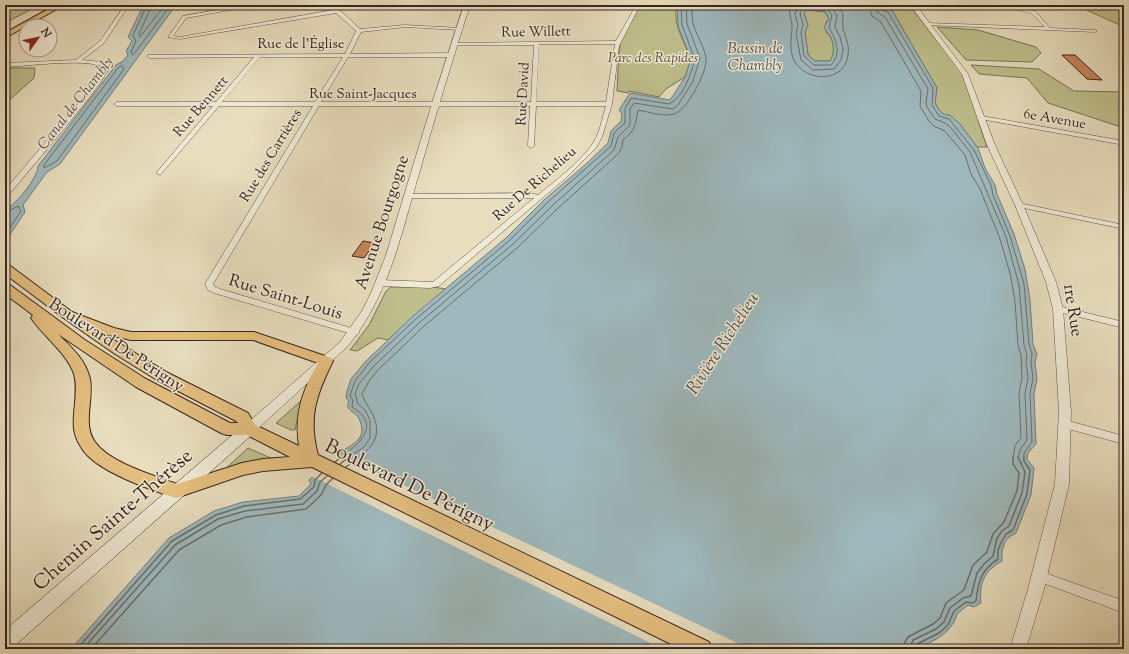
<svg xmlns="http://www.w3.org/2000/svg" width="1129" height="654" viewBox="0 0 1129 654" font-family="'Sorts Mill Goudy',serif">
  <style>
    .green { fill: #bebf8c; stroke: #7a7256 }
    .water { fill: #9eb9bd; stroke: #747e7e; fill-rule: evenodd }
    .pier { fill: #e8debe }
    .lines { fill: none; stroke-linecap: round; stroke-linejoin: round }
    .shore-far1 { stroke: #6a6f6e; stroke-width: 1 }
    .shore { stroke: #6a6f6e; stroke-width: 1.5 }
    .building { fill: #c8865a; stroke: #36251f }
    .minor-casing { stroke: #625347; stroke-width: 1 }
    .tertiary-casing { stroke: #625347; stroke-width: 1 }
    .secondary-casing { stroke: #36251f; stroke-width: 1 }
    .primary-casing { stroke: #36251f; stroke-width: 2 }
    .minor { fill: #f0ead5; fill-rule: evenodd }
    .tertiary { fill: #f0ead5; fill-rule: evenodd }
    .secondary { fill: #f0ead5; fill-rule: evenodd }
    .primary { fill: #e4bf7f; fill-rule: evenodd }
    .labels { text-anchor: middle; stroke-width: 3; stroke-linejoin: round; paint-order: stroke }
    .far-street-label { font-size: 14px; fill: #36251f; stroke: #f0ead5 }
    .far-park-label { font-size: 14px; font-style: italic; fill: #584c3a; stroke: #f0ead5 }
    .far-water-label { font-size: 15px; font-style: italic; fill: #55514e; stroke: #f0ead5 }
    .street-label { font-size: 17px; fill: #36251f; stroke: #f0ead5 }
    .water-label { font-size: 18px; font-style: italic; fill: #55514e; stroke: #f0ead5 }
    .near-street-label { font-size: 20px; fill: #36251f; stroke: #f0ead5 }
  </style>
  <rect width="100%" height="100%" fill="#e8debe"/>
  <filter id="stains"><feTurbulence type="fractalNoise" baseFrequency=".005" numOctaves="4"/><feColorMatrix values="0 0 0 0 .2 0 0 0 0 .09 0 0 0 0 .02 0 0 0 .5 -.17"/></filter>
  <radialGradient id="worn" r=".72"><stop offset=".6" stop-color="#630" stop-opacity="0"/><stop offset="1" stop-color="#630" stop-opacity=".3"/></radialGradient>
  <path class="green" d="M 5,5 L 40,5 L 5,23 Z
    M 640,5 L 677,6 C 672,23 685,44 691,59 L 685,77 L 666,89 L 659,97 L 629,91 L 628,93 L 617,91 L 619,52 L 621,40 Z
    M 885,5 L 909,5 L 927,24 L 965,74 L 982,118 L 978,120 L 987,147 L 977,147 L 960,124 L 941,113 L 935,103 L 937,88 L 890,7 Z
    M 1081,5 L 1124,5 L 1124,27 L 1082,8 Z
    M 807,10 L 825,12 L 829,19 L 826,22 L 826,32 C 834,39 836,52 830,61 L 815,61 L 808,55 L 805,32 L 808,25 L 804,13 Z
    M 937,27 L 978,30 L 1036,47 L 1041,53 L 1032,62 L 966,60 Z
    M 971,65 L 1039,69 L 1074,91 L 1124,92 L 1124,128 L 1048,103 L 1027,78 L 979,74 Z
    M 5,68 L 35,68 L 34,78 L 5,104 Z
    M 395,287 C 412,287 431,286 446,289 L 388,340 L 378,338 L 357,351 L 350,350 L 369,325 L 386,291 L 391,287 Z
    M 301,401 L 295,430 L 291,430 L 276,423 Z
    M 248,448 L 273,459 L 224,470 Z"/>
  <path class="water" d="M 148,5 L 176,5 L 60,164 L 47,172 L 23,205 L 25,212 L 5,242 L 5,210 C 17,203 37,179 38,166 L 116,65 L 123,61 L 128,55 L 126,51 L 132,41 L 128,37 L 143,6 Z
    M 675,5 L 853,5 L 890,7 L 937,88 L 935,103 C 939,110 941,115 950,115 L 960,124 L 978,148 L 985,168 L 995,185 L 997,194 L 1014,234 L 1025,269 L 1030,300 L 1033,344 L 1037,354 L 1035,362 L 1037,379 L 1034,394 L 1036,444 L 1028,453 L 1027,459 L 1034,468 L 1031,495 L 1016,533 L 1009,537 L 1005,542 L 1002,551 L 1002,561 C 984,571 979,583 981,603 L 974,607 L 968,605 L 957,614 C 952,634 930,644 912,649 L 71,649 L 169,538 L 214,511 L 243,502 L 299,496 L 311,484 L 309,480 C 319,471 329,461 339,453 C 346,448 358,443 361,435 C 363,429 361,422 358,417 C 354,411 344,410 349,401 L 346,398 L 347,391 L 351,379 L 366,361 L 413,316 L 507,237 L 544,200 L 586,164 L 608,143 L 611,131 L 621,121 L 622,114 L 619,110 L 630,93 L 670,100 L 685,77 L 691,59 L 678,26 L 677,6 ZM 806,10 L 825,11 L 829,19 L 824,27 C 826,32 829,33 831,38 C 835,45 834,55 830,61 L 815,61 L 808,55 L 805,32 L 808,25 L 804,14 Z"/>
  <path class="pier" d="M 336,453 L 750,649 L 663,649 L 311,476 Z"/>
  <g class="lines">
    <path class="shore-far1" d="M 147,5 L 133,35 L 136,41 L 131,52 L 133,55 L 171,5
      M 152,5 L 139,34 L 140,37 L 165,5
      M 791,5 C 787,14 793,20 792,29 C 791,39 789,52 795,62 C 808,83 845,82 848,55 C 850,45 845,37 843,28 C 841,17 847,18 838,5
      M 799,5 L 795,14 L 798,25 L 796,33 L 801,60 L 813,70 L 834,69 L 841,60 L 843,49 L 840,37 L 835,27 L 837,16 L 831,5
      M 869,5 L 872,16 L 881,22 L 921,91 L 920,106 L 929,121 L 934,126 L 945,131 L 965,155 L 971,174 L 980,189 L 1000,239 L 1010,273 L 1015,301 L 1018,345 L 1021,355 L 1022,378 L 1019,393 L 1021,438 L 1015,446 L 1013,458
      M 875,5 L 877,12 L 885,17 L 928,89 L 926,102 L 927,107 L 935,119 L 947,124 L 952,129 L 970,152 L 1006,237 L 1019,285 L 1024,345 L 1027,355 L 1026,362 L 1028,378 L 1025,393 L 1027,440 L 1020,450 L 1018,458
      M 880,5 L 882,10 L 888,12 L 933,88 L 932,105 L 939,116 L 949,119 L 974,150 L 991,185 L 993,195 L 1010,236 L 1024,284 L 1029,344 L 1032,354 L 1031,362 L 1033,379 L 1030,393 L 1032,442 L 1024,453 L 1024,458
      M 811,6 L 826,8 L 832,15 L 829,27 C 835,40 843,52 831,65 L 814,65 L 804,56 L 801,32 L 803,25 L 800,13 L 804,7 Z
      M 122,66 L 124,69 L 57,161 L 44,168 L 44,165 L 118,68 Z
      M 5,213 L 18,206 L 21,211 L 5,235
      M 340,458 C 358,445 383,425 352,407 L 353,400 L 350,396 L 355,381 L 369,363 L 416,319 L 510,240 L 548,202 L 611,146 L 614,133 L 625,123 L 625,109 L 631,98 L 669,104 C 684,97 690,75 695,60 L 682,25 L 681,5
      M 348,458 L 364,447 L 370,438 L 370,420 L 365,410 L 358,404 L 355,394 L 359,384 L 373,367 L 419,323 L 513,244 L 552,206 L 614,150 L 618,137 L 630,125 L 630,109 L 634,103 L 673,109 L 678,105 L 693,81 L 700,58 L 687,24 L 686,5
      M 358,458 C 377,444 383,430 369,408 C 366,403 364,400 362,394 L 369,381 L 377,371 L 423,327 L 517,248 L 556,210 L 618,154 L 622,147 L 623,140 C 636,130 635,125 638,110 C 649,112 663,117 674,114 C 687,111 708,70 706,58 C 704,46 696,35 693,23 C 692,18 692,11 692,5"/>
    <path class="shore" d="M 335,462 L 341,457
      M 340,464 L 349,457
      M 346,467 L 359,457
      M 77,649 L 172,541 L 216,515 L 244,506 L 300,499 L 314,487 L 315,480 L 322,473
      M 83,649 L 175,545 L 218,519 L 245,511 L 303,504 L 317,491 L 320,482 L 327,476
      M 91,649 L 179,550 L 221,525 L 247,517 L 306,509 L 321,495 L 326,485 L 333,478
      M 904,649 L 905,642 L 908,637 L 933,624 L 940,618 L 946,603 L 964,590 L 973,565 L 987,552 L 993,534 L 1004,522 L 1017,491 L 1019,473 L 1013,464 L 1013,457
      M 910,649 L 913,640 L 936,629 L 944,622 L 950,608 L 963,598 L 971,596 L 977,573 L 984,564 L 993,556 L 997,538 L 1002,531 L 1009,526 L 1022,493 L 1025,472 L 1018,457
      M 915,649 L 917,644 L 939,633 L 948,625 L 954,611 L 966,602 L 973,603 L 976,601 C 978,582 981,570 998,559 L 998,550 L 1002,541 L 1006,534 L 1013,530 L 1027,494 L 1030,470 L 1024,461 L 1024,457"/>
  </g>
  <path class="building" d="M 1062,55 L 1075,55 L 1102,80 L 1087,79 Z
    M 363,241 L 375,243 L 364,258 L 352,256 Z"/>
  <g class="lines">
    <g class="minor-casing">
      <path id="minor" d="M 125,5 L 129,5 L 104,43 L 82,60 L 102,62 L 110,65 C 110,78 22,178 8,196 L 5,196 L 5,190 L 88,92 L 102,73 L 105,67 C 85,58 29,66 5,67 L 5,63 L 76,60 L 100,41 Z
        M 247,5 L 257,5 L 186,18 L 173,36 L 180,37 L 333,10 L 328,5 C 337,5 352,22 360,29 L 405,25 L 460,28 L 462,29 L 460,30 L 405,27 L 361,32 L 350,54 L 452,53 L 455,55 L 452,57 L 348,57 L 321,102 L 531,102 L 534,45 L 453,45 L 453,43 L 616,41 L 636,5 L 640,5 L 619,46 L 612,104 L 602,137 L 596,148 L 566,178 L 439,286 L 430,288 L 380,286 L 376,283 L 380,280 L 433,282 L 534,198 L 408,198 L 404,196 L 405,194 L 530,193 L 538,195 C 555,181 578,164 591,146 C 599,136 602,119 606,106 L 536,106 L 534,146 L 531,148 L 528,146 L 530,106 L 319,106 L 213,284 L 214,286 L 220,289 L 358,330 L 360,332 L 358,334 L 355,335 L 214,293 L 208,290 L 205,284 L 313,106 L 219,106 L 161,174 L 157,174 L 157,172 L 213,106 L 117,106 L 114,104 L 117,102 L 216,102 L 254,57 L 150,58 L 148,57 L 148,55 L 345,54 L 356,31 L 336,13 L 180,39 L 168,37 L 183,16 ZM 539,44 L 615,44 L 606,102 L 536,102 ZM 260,57 L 343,57 L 315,102 L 222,102 Z
        M 389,5 L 394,5 L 399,8 L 395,9 Z
        M 465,5 L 516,5 L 514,6 L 467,7 Z
        M 995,5 L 1004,5 L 1035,11 L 1050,28 L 1095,30 L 1097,31 L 1095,32 L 927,25 L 925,24 L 927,23 L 1045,27 L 1031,13 Z
        M 982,116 L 1124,141 L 1124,145 L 980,119 L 979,118 Z
        M 1016,203 L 1019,203 L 1124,225 L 1124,229 L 1019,207 L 1016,207 Z
        M 1058,306 L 1124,322 L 1124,328 L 1055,311 L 1054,309 Z
        M 1065,420 L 1124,436 L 1124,444 L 1061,427 L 1060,424 L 1061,421 Z
        M 1039,571 L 1124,601 L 1124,613 L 1035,580 L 1033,576 L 1035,572 Z"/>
    </g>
    <g class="tertiary-casing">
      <path id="tertiary" d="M 464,5 L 470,5 C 452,61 435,117 419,174 C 400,237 390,293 348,346 L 254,432 L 249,433 L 244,432 L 243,429 L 244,426 L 340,342 L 362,311 L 371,293 L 386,255 L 433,100 Z
        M 910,5 L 916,5 L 968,74 L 995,145 L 1023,205 L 1056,282 L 1063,309 L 1071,412 L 1069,484 L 1044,589 L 1026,649 L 1010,649 L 1028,589 L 1055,484 L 1059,412 L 1053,309 L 1046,282 L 1015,205 L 987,145 L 962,74 Z"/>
    </g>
    <g class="secondary-casing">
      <path id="secondary" d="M 249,424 L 254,425 L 257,429 L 254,433 L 12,648 L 5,649 L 5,630 L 244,425 Z"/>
    </g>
    <g class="primary-casing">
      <path id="primary" d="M 56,5 L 64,5 L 5,38 L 5,33 Z
        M 5,264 L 9,265 L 72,312 L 114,328 L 131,332 L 254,332 L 331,358 L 333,361 C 316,395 308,418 318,455 L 709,642 L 713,649 L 681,649 L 312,467 L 263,471 L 243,475 L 176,498 C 151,490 106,474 88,456 C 81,449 75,438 74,429 C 72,411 79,392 74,374 C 67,353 43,336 31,318 L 33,315 L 5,294 L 5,284 L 10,285 L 85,340 L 146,379 L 230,423 L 238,423 L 236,421 L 157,380 L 115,354 L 65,319 L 5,274 ZM 58,334 L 136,387 L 221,433 L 227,435 L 247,435 L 290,457 L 263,459 L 242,463 L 177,484 C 153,475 110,463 95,442 C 82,424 94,399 90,379 C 86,360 71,347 58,334 ZM 104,334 L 131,340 L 253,340 L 318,363 C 302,392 294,413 299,446 L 255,425 L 248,413 L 168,373 Z"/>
    </g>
    <use href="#minor" class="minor"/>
    <use href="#tertiary" class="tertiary"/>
    <use href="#secondary" class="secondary"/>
    <use href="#primary" class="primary"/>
  </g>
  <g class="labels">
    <g class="far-street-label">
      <text transform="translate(536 31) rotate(-1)" y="5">Rue Willett</text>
      <text x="301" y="48">Rue de l'Église</text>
      <text x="363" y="98">Rue Saint-Jacques</text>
      <text transform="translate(522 94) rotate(-87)" y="5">Rue David</text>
      <text transform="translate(200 106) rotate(-49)" y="5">Rue Bennett</text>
      <text transform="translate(1055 118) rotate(10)" y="5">6e Avenue</text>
      <text transform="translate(270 155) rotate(-59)" y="5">Rue des Carrières</text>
      <text transform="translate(534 183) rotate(-41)" y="5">Rue De Richelieu</text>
    </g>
    <g class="far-park-label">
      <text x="653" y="62">Parc des Rapides</text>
    </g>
    <g class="far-water-label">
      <text x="755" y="53">Bassin de<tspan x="755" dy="17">Chambly</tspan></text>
      <text transform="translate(75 103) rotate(-52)" y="5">Canal de Chambly</text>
    </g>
    <g class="street-label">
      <text transform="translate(381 222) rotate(-72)" y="6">Avenue Bourgogne</text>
      <text transform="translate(286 296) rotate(17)" y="6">Rue Saint-Louis</text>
      <text transform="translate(1074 310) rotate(81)" y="6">1re Rue</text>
      <text transform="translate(117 344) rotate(33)" y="6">Boulevard De Périgny</text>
    </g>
    <g class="water-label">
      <text transform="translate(722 343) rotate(-57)" y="6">Rivière Richelieu</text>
    </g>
    <g class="near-street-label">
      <text transform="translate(410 484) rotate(26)" y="7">Boulevard De Périgny</text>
      <text transform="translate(112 519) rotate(-41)" y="7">Chemin Sainte-Thérèse</text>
    </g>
  </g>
  <rect width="1129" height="654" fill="none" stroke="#e8debe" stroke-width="20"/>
  <rect x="6" y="6" width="1117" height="642" fill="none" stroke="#36251f" stroke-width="2"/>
  <rect x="10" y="10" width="1109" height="634" fill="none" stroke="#36251f"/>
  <g transform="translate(38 38) rotate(57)"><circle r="19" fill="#f0ead5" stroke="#a69b8c"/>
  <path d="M0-3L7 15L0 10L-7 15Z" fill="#8f2418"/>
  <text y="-6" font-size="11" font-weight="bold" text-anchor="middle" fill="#36251f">N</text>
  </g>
  <rect width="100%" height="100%" filter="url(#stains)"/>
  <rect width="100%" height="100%" fill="url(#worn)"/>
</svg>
